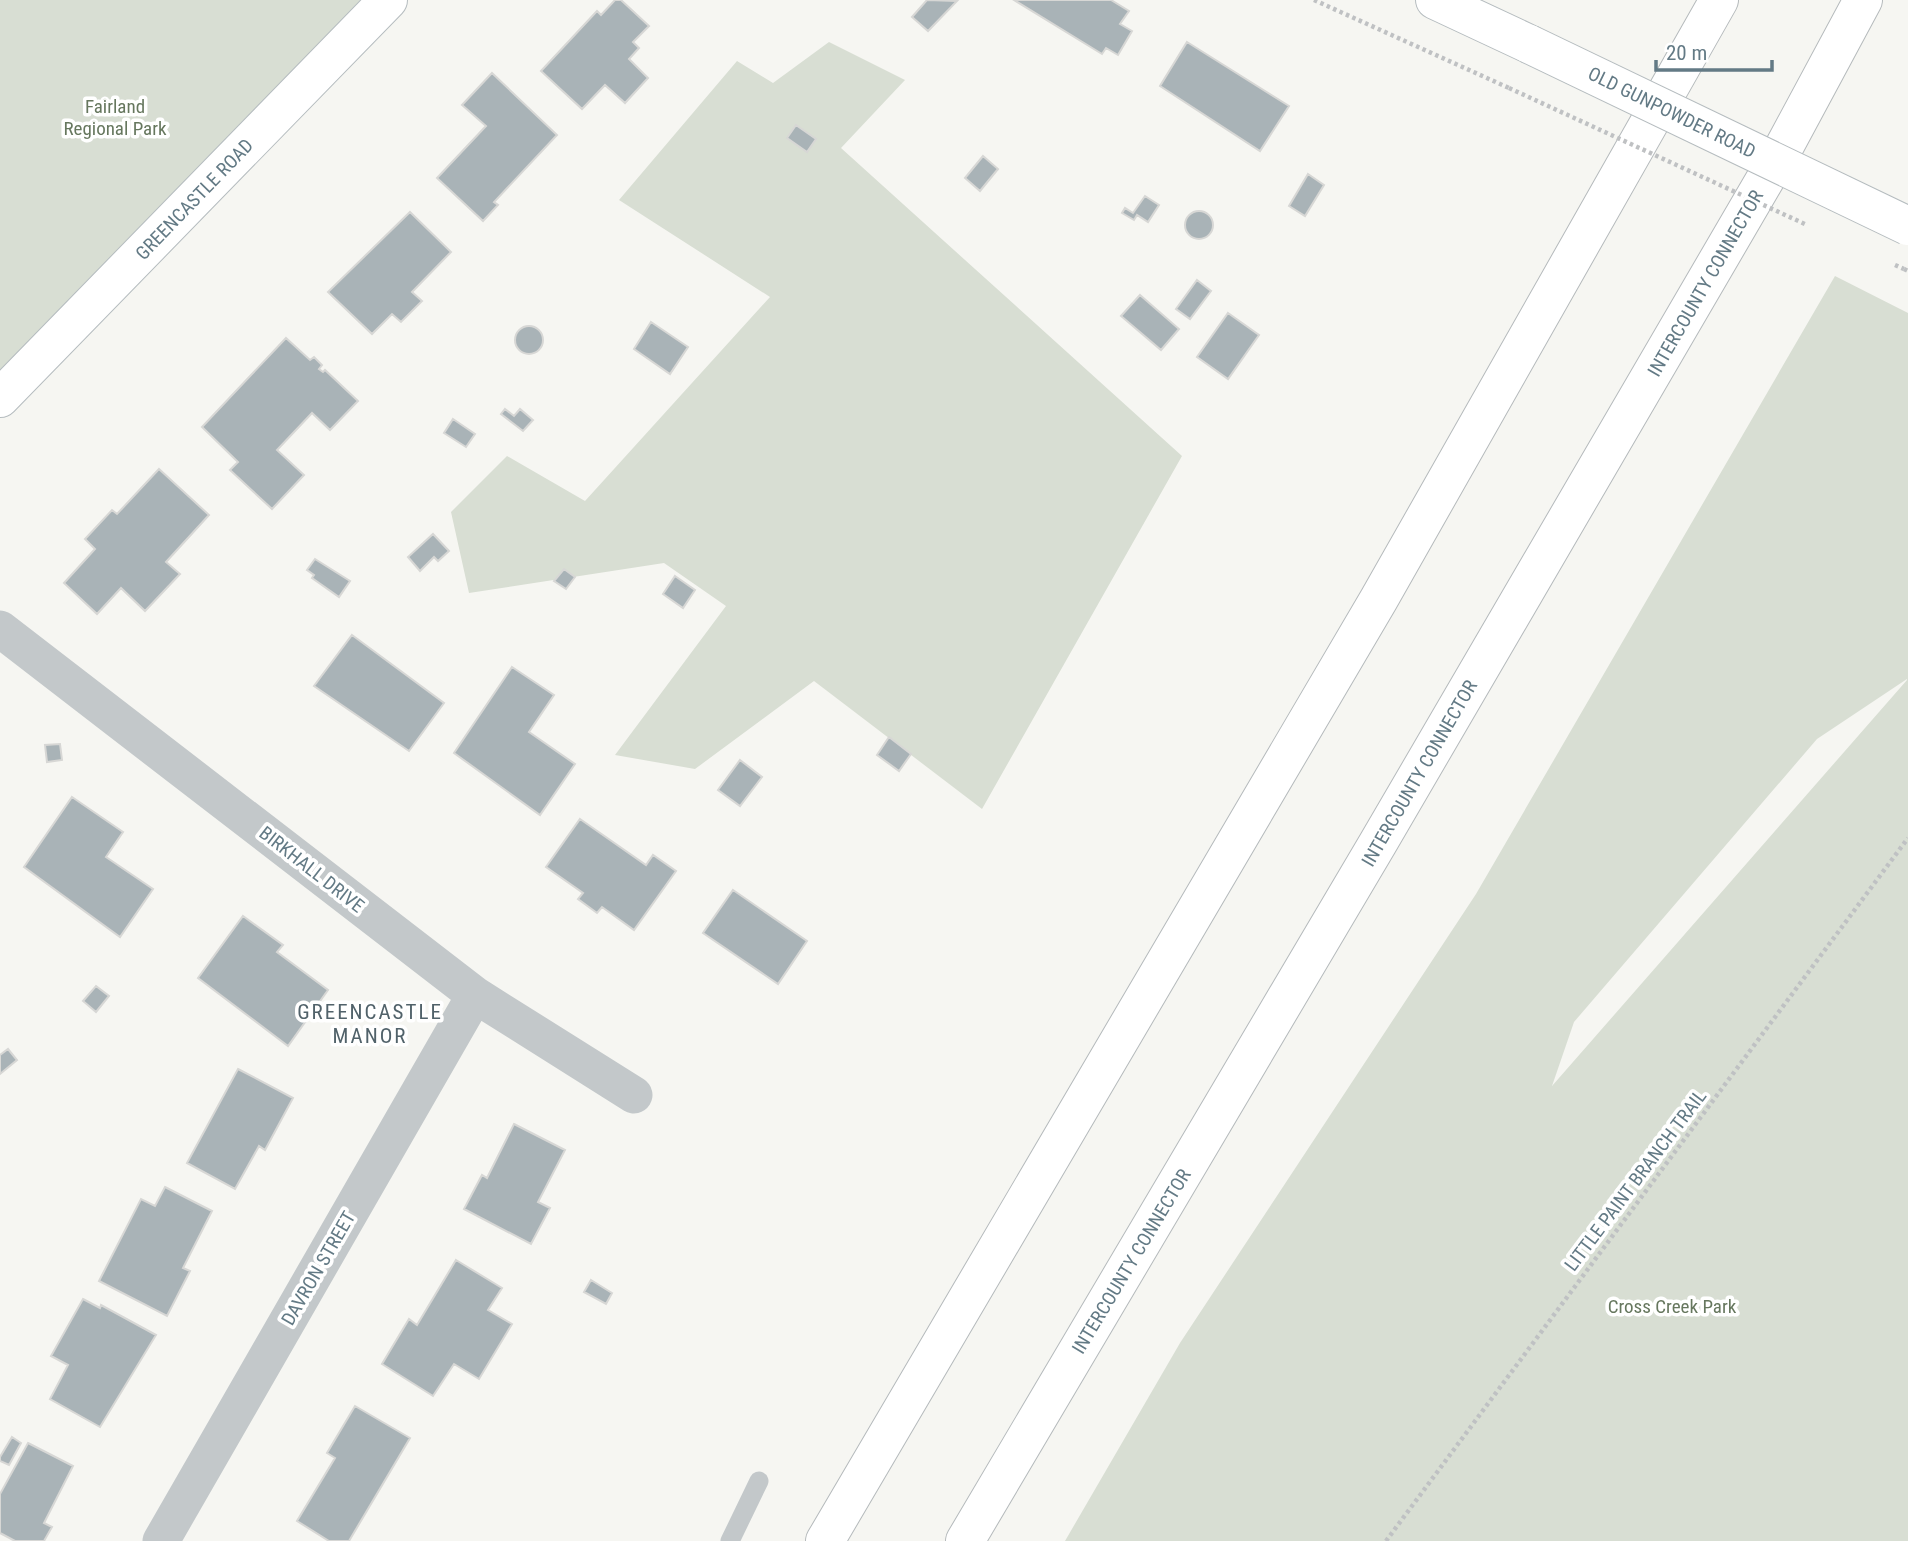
<svg xmlns="http://www.w3.org/2000/svg" width="1908" height="1541" viewBox="0 0 1908 1541" font-family="'Roboto Condensed',sans-serif">
  <style>
    .green { fill: #d8ded3; fill-rule: evenodd }
    .building { fill: #a9b3b7; stroke: #d7d7d5; stroke-width: 2 }
    .lines { fill: none; stroke-linecap: round; stroke-linejoin: round }
    .secondary-casing { stroke: #b5bcbf; stroke-width: 40 }
    .highway-casing { stroke: #b5babc; stroke-width: 40 }
    .path { stroke: #bfc1c3; stroke-width: 4.5; stroke-dasharray: 3.5 3.5; stroke-linecap: butt }
    .lane { stroke: #c3c8ca; stroke-width: 19 }
    .street { stroke: #c3c8ca; stroke-width: 37 }
    .secondary { stroke: #fff; stroke-width: 38 }
    .highway { stroke: #fff; stroke-width: 38 }
    .secondary-bridge-casing { stroke: #b5bcbf; stroke-width: 40; stroke-linecap: butt }
    .path-bridge { stroke: #bfc1c3; stroke-width: 4.5; stroke-dasharray: 3.5 3.5; stroke-linecap: butt }
    .secondary-bridge { stroke: #fff; stroke-width: 38 }
    .labels { text-anchor: middle; stroke-width: 7; stroke-linejoin: round; paint-order: stroke }
    .park-label { font-size: 19px; fill: #66775e; stroke: #fff }
    .street-label { font-size: 19px; fill: #637a85; stroke: #fff }
    .neighbourhood-label { font-size: 21px; letter-spacing: 2px; fill: #51626a; stroke: #fff }
  </style>
  <rect width="100%" height="100%" fill="#f6f6f2"/>
  <path class="green" d="M 0,0 L 388,0 L 0,398 Z
    M 829,42 L 905,80 L 841,148 L 1182,456 L 982,809 L 814,681 L 695,769 L 615,755 L 726,606 L 664,563 L 469,593 L 451,512 L 507,456 L 585,501 L 770,297 L 619,200 L 737,61 L 773,83 Z
    M 1835,276 L 1908,313 L 1908,1541 L 1065,1541 L 1180,1343 L 1476,894 ZM 1907,679 L 1907,680 L 1552,1086 L 1574,1022 L 1817,739 Z"/>
  <path class="building" d="M 615,0 L 621,0 L 649,26 L 633,42 L 639,48 L 629,59 L 648,78 L 625,103 L 605,85 L 582,109 L 541,71 L 597,11 L 601,15 Z
    M 927,0 L 957,1 L 928,31 L 912,17 Z
    M 1014,0 L 1111,0 L 1129,11 L 1120,24 L 1132,31 L 1118,55 L 1106,48 L 1102,54 Z
    M 1187,42 L 1289,106 L 1260,151 L 1160,86 Z
    M 492,73 L 557,135 L 494,202 L 498,205 L 483,221 L 437,178 L 486,126 L 462,105 Z
    M 796,125 L 816,139 L 807,152 L 787,138 Z
    M 983,156 L 998,169 L 980,191 L 965,178 Z
    M 1308,174 L 1324,185 L 1305,216 L 1289,206 Z
    M 1145,196 L 1159,205 L 1148,222 L 1137,215 L 1134,220 L 1122,213 L 1125,208 L 1133,213 Z
    M1185 225a14 14 0 1 1 28 0a14 14 0 1 1-28 0Z
    M 410,212 L 451,252 L 412,292 L 422,301 L 401,322 L 392,314 L 372,334 L 328,292 Z
    M 1197,280 L 1211,291 L 1190,319 L 1176,309 Z
    M 1140,295 L 1179,329 L 1161,350 L 1121,316 Z
    M 1228,313 L 1259,335 L 1228,379 L 1197,357 Z
    M 651,322 L 688,347 L 670,374 L 634,349 Z
    M515 340a14 14 0 1 1 28 0a14 14 0 1 1-28 0Z
    M 286,338 L 310,360 L 314,357 L 322,365 L 319,369 L 323,372 L 325,370 L 358,401 L 330,430 L 312,413 L 277,450 L 304,475 L 272,509 L 230,470 L 238,462 L 202,427 Z
    M 505,409 L 514,416 L 520,409 L 533,420 L 523,431 L 501,414 Z
    M 453,419 L 475,434 L 466,447 L 444,433 Z
    M 159,469 L 209,515 L 166,562 L 180,574 L 145,611 L 121,588 L 97,614 L 64,583 L 95,549 L 85,539 L 112,510 L 117,514 Z
    M 433,534 L 449,551 L 438,561 L 434,557 L 420,571 L 408,557 Z
    M 315,559 L 350,581 L 339,597 L 312,578 L 314,575 L 307,570 Z
    M 564,569 L 575,577 L 566,589 L 554,581 Z
    M 675,576 L 695,590 L 683,608 L 663,594 Z
    M 352,635 L 444,703 L 409,751 L 314,686 Z
    M 512,667 L 554,695 L 529,732 L 575,764 L 540,815 L 454,753 Z
    M 889,737 L 911,754 L 899,771 L 877,755 Z
    M 60,744 L 62,760 L 47,762 L 45,745 Z
    M 740,760 L 762,777 L 740,806 L 718,790 Z
    M 72,797 L 123,832 L 106,857 L 153,889 L 120,937 L 24,867 Z
    M 580,819 L 646,865 L 653,855 L 676,871 L 634,930 L 602,907 L 597,913 L 578,899 L 583,893 L 546,867 Z
    M 733,890 L 807,941 L 778,984 L 703,933 Z
    M 243,916 L 283,945 L 277,952 L 328,990 L 288,1046 L 198,978 Z
    M 96,986 L 109,996 L 96,1012 L 83,1001 Z
    M 8,1049 L 17,1060 L 0,1074 L 0,1055 Z
    M 238,1069 L 293,1098 L 265,1150 L 259,1146 L 235,1189 L 187,1163 Z
    M 514,1124 L 565,1150 L 538,1202 L 550,1208 L 531,1244 L 464,1209 L 482,1175 L 487,1178 Z
    M 165,1187 L 212,1211 L 183,1268 L 190,1271 L 167,1316 L 99,1281 L 141,1199 L 155,1206 Z
    M 456,1260 L 502,1288 L 488,1310 L 512,1324 L 479,1379 L 454,1364 L 433,1396 L 382,1364 L 409,1319 L 417,1325 Z
    M 591,1280 L 612,1293 L 606,1304 L 584,1292 Z
    M 83,1299 L 100,1308 L 101,1305 L 156,1335 L 100,1427 L 50,1399 L 68,1365 L 51,1356 Z
    M 355,1406 L 410,1438 L 349,1541 L 329,1541 L 297,1521 L 335,1458 L 327,1453 Z
    M 12,1437 L 21,1443 L 9,1465 L 0,1461 L 0,1457 Z
    M 28,1443 L 73,1466 L 44,1523 L 52,1527 L 44,1541 L 15,1541 L 0,1533 L 0,1494 Z"/>
  <g class="lines">
    <g class="secondary-casing">
      <path id="secondary" d="M 1435,0 L 1529,44
        M 0,398 L 388,0"/>
    </g>
    <g class="highway-casing">
      <path id="highway" d="M 825,1541 L 1379,599 L 1719,0
        M 965,1541 L 1378,843 L 1784,147 L 1863,0"/>
    </g>
    <path class="path" d="M 1314,0 L 1509,88
      M 1904,269 L 1908,271
      M 1386,1541 L 1908,838"/>
    <path class="lane" d="M 730,1541 L 759,1481"/>
    <path class="street" d="M 0,629 L 475,995 L 634,1095
      M 161,1541 L 475,995"/>
    <use href="#secondary" class="secondary"/>
    <use href="#highway" class="highway"/>
    <g class="secondary-bridge-casing">
      <path id="secondary-bridge" d="M 1529,44 L 1908,226"/>
    </g>
    <path class="path-bridge" d="M 1509,88 L 1807,225
      M 1895,265 L 1904,269"/>
    <use href="#secondary-bridge" class="secondary-bridge"/>
  </g>
  <g class="labels">
    <g class="park-label">
      <text x="115" y="113">Fairland<tspan x="115" dy="22">Regional Park</tspan></text>
      <text x="1672" y="1313">Cross Creek Park</text>
    </g>
    <g class="street-label">
      <text transform="translate(1672 112) rotate(26)" y="7">OLD GUNPOWDER ROAD</text>
      <text transform="translate(194 199) rotate(-46)" y="7">GREENCASTLE ROAD</text>
      <text transform="translate(1705 283) rotate(-60)" y="7">INTERCOUNTY CONNECTOR</text>
      <text transform="translate(1419 773) rotate(-60)" y="7">INTERCOUNTY CONNECTOR</text>
      <text transform="translate(312 869) rotate(38)" y="7">BIRKHALL DRIVE</text>
      <text transform="translate(1635 1180) rotate(-53)" y="7">LITTLE PAINT BRANCH TRAIL</text>
      <text transform="translate(1131 1261) rotate(-59)" y="7">INTERCOUNTY CONNECTOR</text>
      <text transform="translate(318 1268) rotate(-60)" y="7">DAVRON STREET</text>
    </g>
    <g class="neighbourhood-label">
      <text x="370" y="1019">GREENCASTLE<tspan x="370" dy="24">MANOR</tspan></text>
    </g>
  </g>
  <path d="M1656 60v10h116v-10" fill="none" stroke="#637a85" stroke-width="3.5"/>
  <text x="1666" y="60" font-size="21" fill="#637a85" stroke="#ffffff" stroke-width="5" paint-order="stroke">20 m</text>
</svg>
